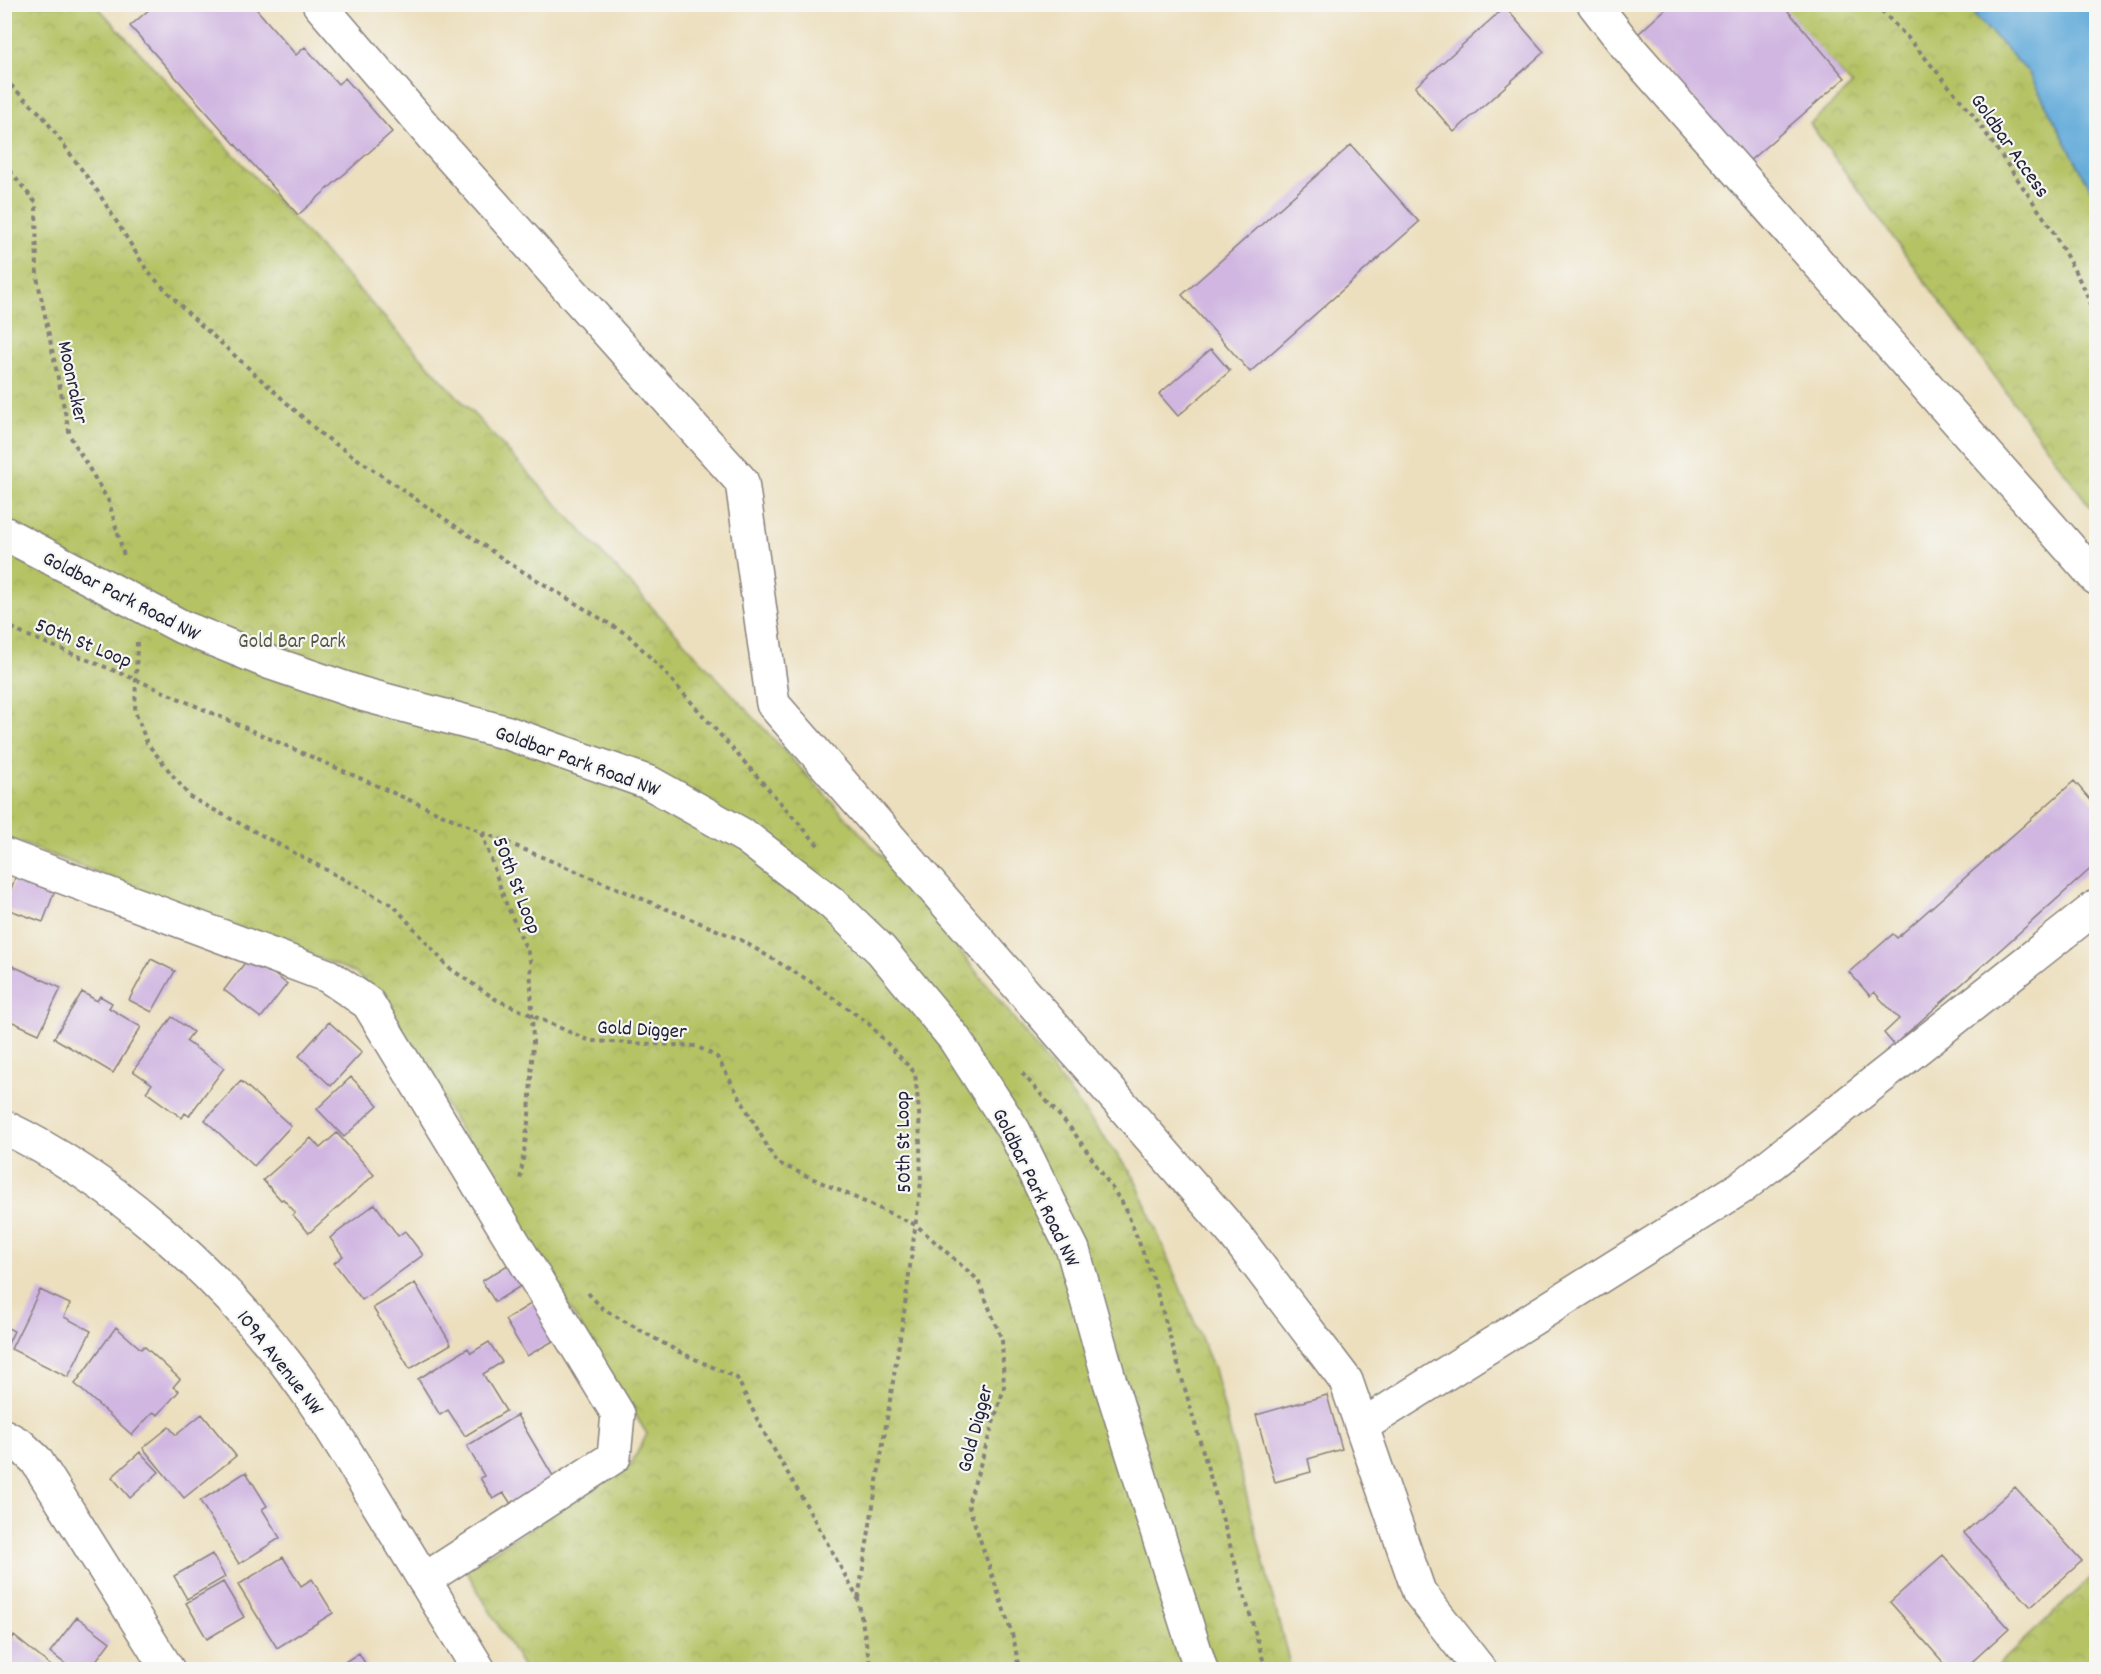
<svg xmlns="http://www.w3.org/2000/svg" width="2101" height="1674" viewBox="0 0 2101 1674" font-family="Dekko,sans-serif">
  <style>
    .park { fill: url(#park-crowns); stroke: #6c7250; stroke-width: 1.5 }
    .water { fill: #63abda; stroke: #42668a; stroke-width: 1.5 }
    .building { fill: #d0b6e1 }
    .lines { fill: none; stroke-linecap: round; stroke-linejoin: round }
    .minor-casing { stroke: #87807c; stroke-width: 36 }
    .path { stroke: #87807c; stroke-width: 4; stroke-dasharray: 4.5 4.5; stroke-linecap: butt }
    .minor { stroke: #fff; stroke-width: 33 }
    .labels { text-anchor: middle; stroke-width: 4.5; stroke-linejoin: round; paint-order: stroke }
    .street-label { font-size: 21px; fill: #22223b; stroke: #f6f6f2 }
    .park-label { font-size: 21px; fill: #555a4a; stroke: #f6f6f2 }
  </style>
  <defs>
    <pattern id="park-crowns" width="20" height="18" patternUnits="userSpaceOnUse" patternTransform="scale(1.5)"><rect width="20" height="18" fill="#b5c365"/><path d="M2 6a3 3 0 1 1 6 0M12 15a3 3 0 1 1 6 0" fill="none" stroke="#9ba759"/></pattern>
  </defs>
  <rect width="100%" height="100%" fill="#f6f6f2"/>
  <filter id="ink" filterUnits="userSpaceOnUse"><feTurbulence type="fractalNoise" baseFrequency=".0167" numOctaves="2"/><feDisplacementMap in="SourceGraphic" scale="12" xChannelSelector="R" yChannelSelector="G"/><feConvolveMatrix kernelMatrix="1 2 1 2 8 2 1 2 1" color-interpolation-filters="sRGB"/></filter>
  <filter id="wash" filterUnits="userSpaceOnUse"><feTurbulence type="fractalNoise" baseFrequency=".008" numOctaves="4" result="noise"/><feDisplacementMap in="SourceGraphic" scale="24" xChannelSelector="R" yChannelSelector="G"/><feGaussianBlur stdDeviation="1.35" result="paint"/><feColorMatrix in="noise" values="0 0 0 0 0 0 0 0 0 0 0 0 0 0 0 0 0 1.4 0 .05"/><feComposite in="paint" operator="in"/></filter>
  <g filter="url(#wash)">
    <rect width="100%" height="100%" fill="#ecdfbe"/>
    <path class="park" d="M 4,5 L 96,5 L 889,864 L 1008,1011 L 1134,1177 L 1214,1369 L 1291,1669 L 524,1669 L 465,1569 L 630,1466 L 647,1434 L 376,992 L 354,972 L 5,837 Z
      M 1778,5 L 1965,5 L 2029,73 L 2096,199 L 2096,515 L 1810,124 L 1852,85 Z
      M 2096,1573 L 2096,1669 L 1994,1669 Z"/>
    <path class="water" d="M 1965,5 L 2096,5 L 2096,199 L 2029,73 Z"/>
    <g id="blocks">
      <path class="building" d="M 148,4 L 252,4 L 296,55 L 305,47 L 338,84 L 345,78 L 392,132 L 298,215 L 130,26 L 151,8 Z
        M 1671,4 L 1782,4 L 1845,78 L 1748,162 L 1637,35 Z
        M 1505,7 L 1544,52 L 1454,132 L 1415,87 Z
        M 1351,145 L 1419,222 L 1250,372 L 1182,295 Z
        M 1211,349 L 1230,371 L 1178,416 L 1159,394 Z
        M 2074,781 L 2096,806 L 2096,864 L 1894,1045 L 1884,1033 L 1899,1019 L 1874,992 L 1870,996 L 1849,972 L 1893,934 L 1897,938 Z
        M 18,870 L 57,885 L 43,922 L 4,908 Z
        M 250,956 L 287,984 L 261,1018 L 224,990 Z
        M 151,959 L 175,971 L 152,1012 L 129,1000 Z
        M 4,962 L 61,988 L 39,1034 L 4,1018 Z
        M 82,992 L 97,1001 L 100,996 L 112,1003 L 109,1008 L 141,1027 L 113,1073 L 54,1038 Z
        M 172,1017 L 193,1032 L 186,1041 L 224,1068 L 189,1116 L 185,1113 L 182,1118 L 146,1092 L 152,1084 L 133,1071 Z
        M 329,1022 L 362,1052 L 331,1086 L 299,1056 Z
        M 351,1077 L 378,1105 L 344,1137 L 317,1109 Z
        M 241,1081 L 291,1126 L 254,1166 L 205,1120 Z
        M 337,1133 L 374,1175 L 309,1233 L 293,1215 L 295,1212 L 283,1199 L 281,1200 L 263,1180 L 311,1138 L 320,1148 Z
        M 375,1204 L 398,1236 L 405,1231 L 423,1255 L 362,1300 L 334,1263 L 343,1256 L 330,1238 Z
        M 514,1261 L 527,1282 L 495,1302 L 482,1281 Z
        M 415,1283 L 451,1344 L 410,1369 L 373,1308 Z
        M 40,1290 L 70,1304 L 64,1317 L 91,1331 L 68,1377 L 11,1349 Z
        M 540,1298 L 562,1336 L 527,1356 L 505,1320 Z
        M 4,1326 L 14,1331 L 4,1352 Z
        M 116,1327 L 141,1349 L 144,1346 L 180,1379 L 173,1387 L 179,1391 L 158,1415 L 153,1412 L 132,1435 L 75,1384 Z
        M 489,1342 L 502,1362 L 483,1374 L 506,1411 L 465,1436 L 448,1410 L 440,1415 L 418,1379 L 468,1348 L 471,1353 Z
        M 1327,1395 L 1342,1449 L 1308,1459 L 1311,1472 L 1275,1482 L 1256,1415 Z
        M 202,1414 L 236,1456 L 184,1498 L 143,1448 L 169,1427 L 176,1435 Z
        M 517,1415 L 556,1481 L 513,1507 L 504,1493 L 493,1499 L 480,1478 L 484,1476 L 467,1446 Z
        M 140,1452 L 159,1472 L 130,1498 L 112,1477 Z
        M 246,1472 L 267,1506 L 262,1509 L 280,1538 L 239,1564 L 200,1501 Z
        M 2015,1487 L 2082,1561 L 2031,1607 L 1964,1533 Z
        M 212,1554 L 225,1577 L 187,1599 L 174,1576 Z
        M 1943,1555 L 2009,1628 L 1963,1670 L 1950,1670 L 1890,1602 Z
        M 283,1557 L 301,1586 L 312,1579 L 333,1613 L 277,1648 L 238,1585 Z
        M 223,1582 L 244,1617 L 207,1639 L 186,1603 Z
        M 77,1617 L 110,1642 L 89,1670 L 73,1670 L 50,1652 Z
        M 14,1636 L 56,1670 L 5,1670 L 5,1647 Z
        M 359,1653 L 369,1670 L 332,1670 Z"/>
    </g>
  </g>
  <g filter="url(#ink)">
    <use href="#blocks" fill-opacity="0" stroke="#87807c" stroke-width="1.5"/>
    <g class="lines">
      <g class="minor-casing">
        <path id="minor" d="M 319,4 L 433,137 L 742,482 L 773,704 L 1236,1236 L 1346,1381 L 1419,1592 L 1480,1670
          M 1594,4 L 1625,44 L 2096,578
          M 4,533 L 182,627 L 271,663 L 362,694 L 508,733 L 650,783 L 746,837 L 833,904 L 881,950 L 954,1038 L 1014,1131 L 1073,1250 L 1110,1382 L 1201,1670
          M 4,855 L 328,976 L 368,1003 L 618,1414 L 614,1457 L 424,1580
          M 4,1127 C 111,1178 213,1269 285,1362 C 317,1403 343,1447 370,1491 C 406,1551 443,1610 479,1670
          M 1362,1426 L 1742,1187 L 2096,907
          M 4,1436 L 20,1445 L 36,1460 L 168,1670"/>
      </g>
      <path class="path" d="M 1875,4 L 1911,41 L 1974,116 L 2051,228 L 2085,290 L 2096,322
        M 4,79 L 42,115 L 98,192 L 148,272 L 189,314 L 321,434 L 512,565 L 628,635 L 659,666 L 819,846
        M 4,164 L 36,203 L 37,277 L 70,436 L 109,502 L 124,556
        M 4,623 L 21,633 L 130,677 L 482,832 L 741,940 L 811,982 L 868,1023 L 915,1073 L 919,1112 L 921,1182 L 904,1313 L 858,1599
        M 137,642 L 135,711 L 147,743 L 190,797 L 394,906 L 449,968 L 497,1000 L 590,1041 L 696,1046 L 717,1057 L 776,1162 L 916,1225 L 978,1280 L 1002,1340 L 1004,1388 L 968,1504 L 1014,1640 L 1019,1670
        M 482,833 L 505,901 L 530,957 L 533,1042 L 529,1115 L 520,1181
        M 1022,1073 L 1073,1131 L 1125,1207 L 1153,1278 L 1266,1670
        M 588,1293 L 603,1309 L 677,1351 L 737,1378 L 762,1429 L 808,1508 L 858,1599 L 871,1670"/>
      <use href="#minor" class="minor"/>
    </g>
  </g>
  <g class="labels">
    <g class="street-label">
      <text transform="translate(2011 145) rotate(55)" y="7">Goldbar Access</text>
      <text transform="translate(74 382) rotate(78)" y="7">Moonraker</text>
      <text transform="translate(122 595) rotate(27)" y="7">Goldbar Park Road NW</text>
      <text transform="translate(84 642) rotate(22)" y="7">50th St Loop</text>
      <text transform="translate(578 760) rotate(20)" y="7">Goldbar Park Road NW</text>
      <text transform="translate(518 885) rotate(69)" y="7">50th St Loop</text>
      <text transform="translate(642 1028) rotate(3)" y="7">Gold Digger</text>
      <text transform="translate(902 1142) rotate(-91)" y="7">50th St Loop</text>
      <text transform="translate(1037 1187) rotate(64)" y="7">Goldbar Park Road NW</text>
      <text transform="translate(281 1362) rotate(52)" y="7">109A Avenue NW</text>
      <text transform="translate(974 1428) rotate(-75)" y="7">Gold Digger</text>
    </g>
    <g class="park-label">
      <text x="292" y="647">Gold Bar Park</text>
    </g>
  </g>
  <rect width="2101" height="1674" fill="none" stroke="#f6f6f2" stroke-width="24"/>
</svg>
